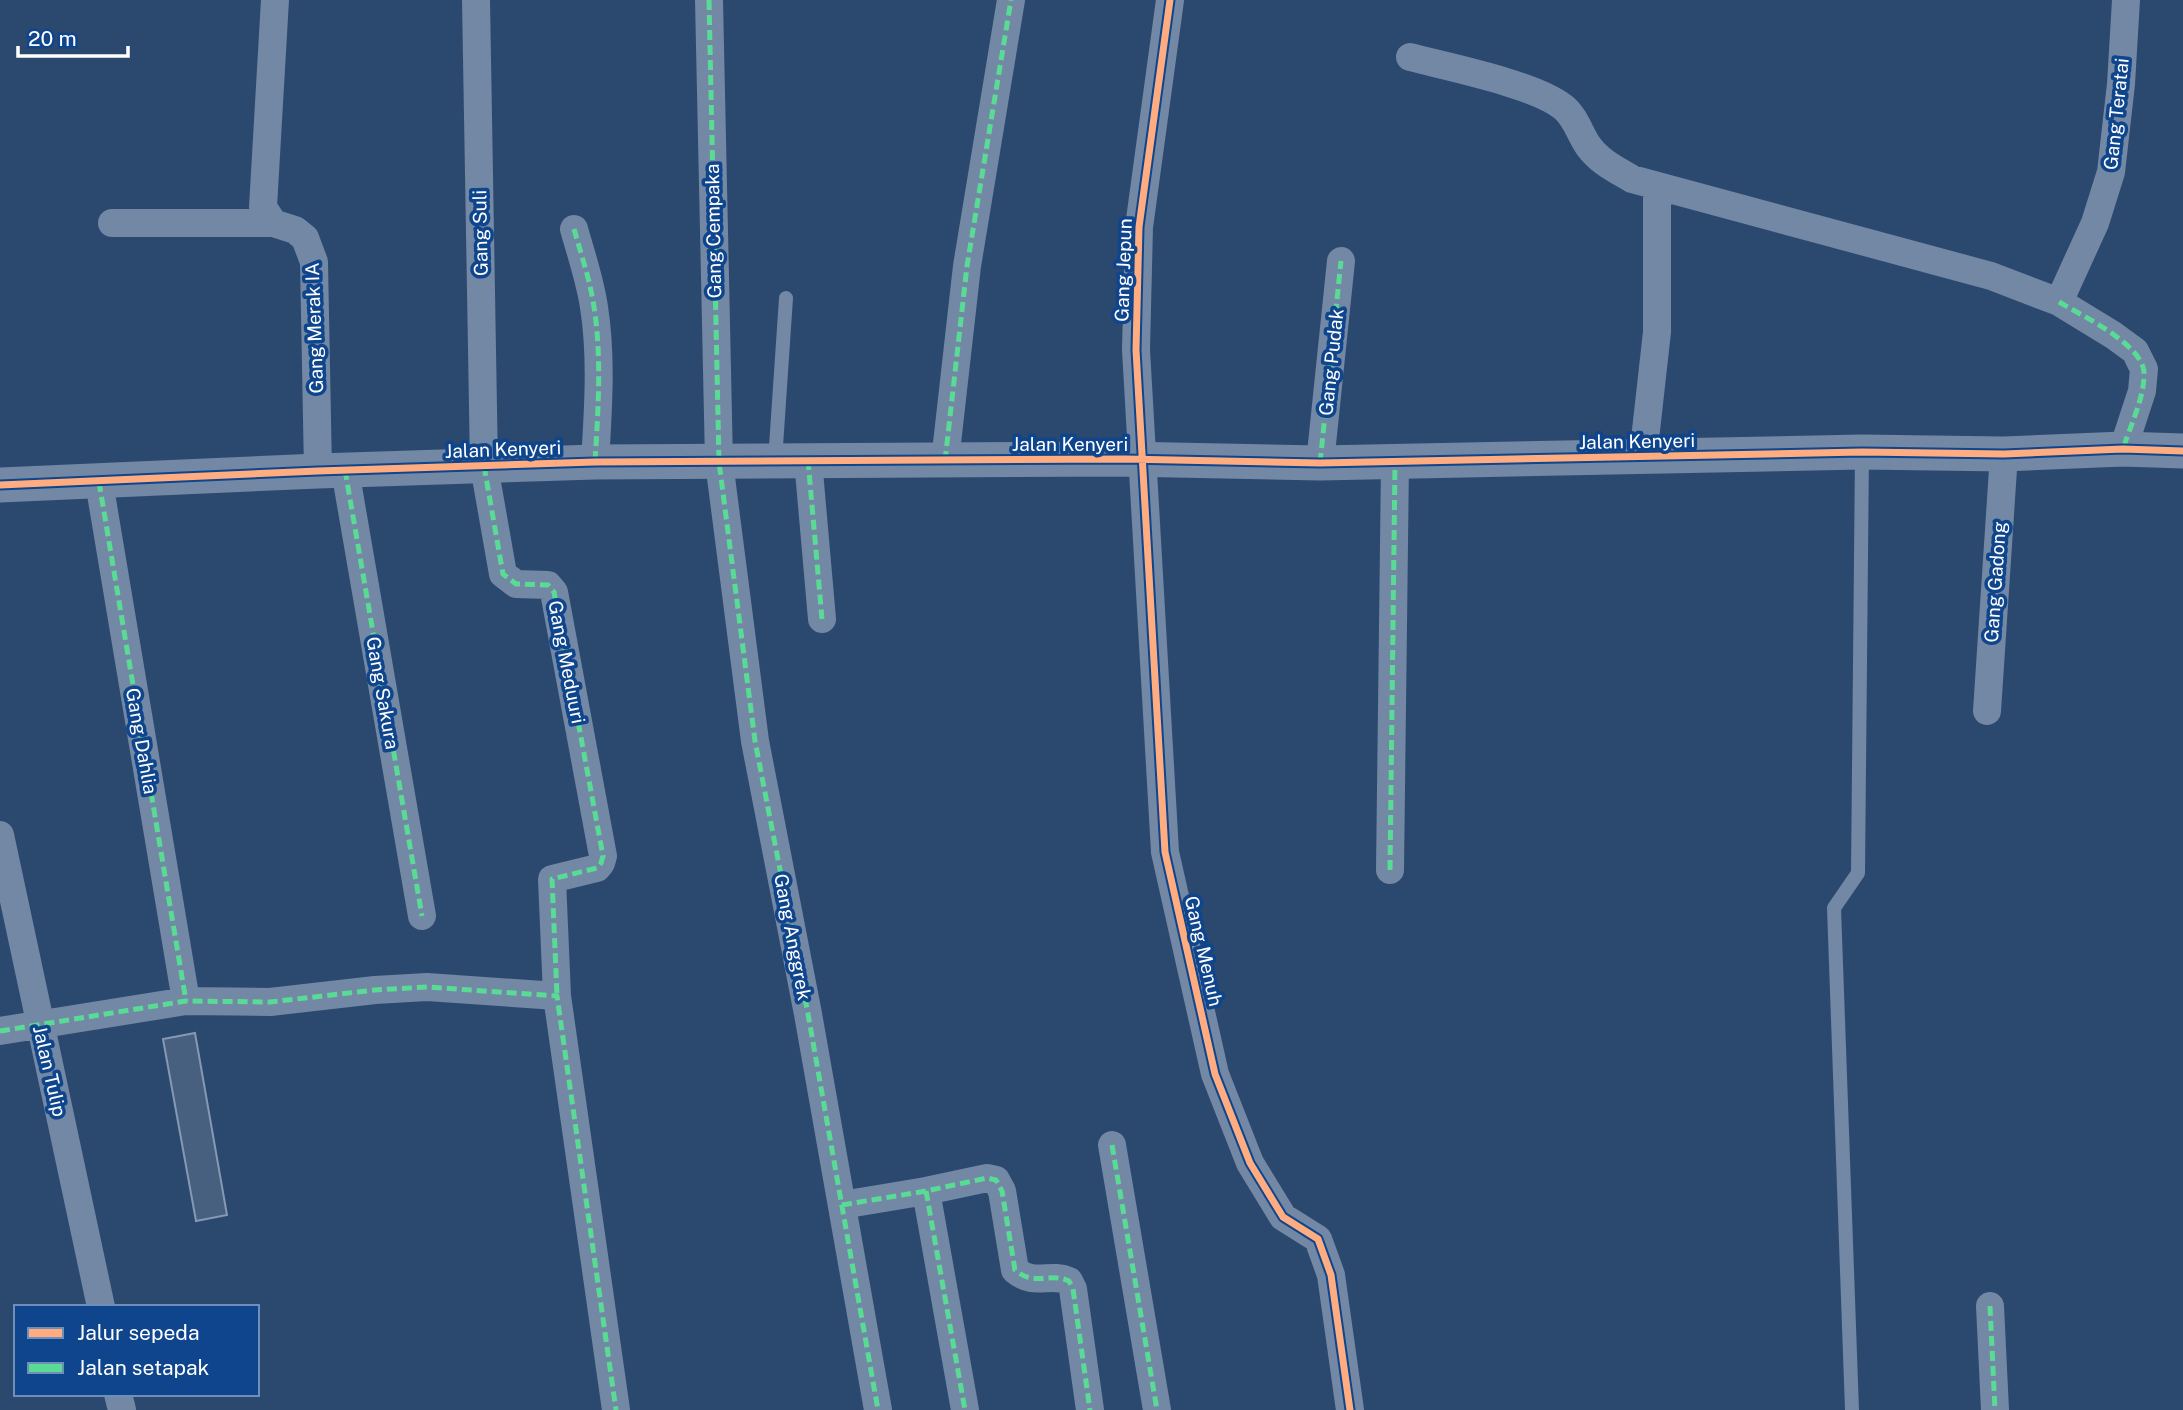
<svg xmlns="http://www.w3.org/2000/svg" width="2183" height="1410" viewBox="0 0 2183 1410" font-family="'Public Sans',sans-serif">
  <style>
    .building { fill: #486080; stroke: #8699b2; stroke-width: 2 }
    .lines { fill: none; stroke-linecap: round; stroke-linejoin: round }
    .service { stroke: #7288a4; stroke-width: 14 }
    .minor { stroke: #7288a4; stroke-width: 28 }
    .tertiary { stroke: #7288a4; stroke-width: 35 }
    .quiet { stroke: #5adb95; stroke-width: 5; stroke-dasharray: 10 5; stroke-linecap: butt }
    .cycleway-casing { stroke: #0e458c; stroke-width: 11 }
    .cycleway { stroke: #ffac80; stroke-width: 7 }
    .labels { text-anchor: middle; stroke-width: 7; stroke-linejoin: round; paint-order: stroke }
    .street-label { font-size: 19px; fill: #fff; stroke: #0e458c }
  </style>
  <rect width="100%" height="100%" fill="#2b486f"/>
  <path class="building" d="M 195,1033 L 227,1215 L 196,1221 L 163,1039 Z"/>
  <g class="lines">
    <path class="service" d="M 775,461 L 786,298
      M 1852,1410 L 1834,908 L 1858,873 L 1862,452"/>
    <path class="minor" d="M 275,0 L 263,207 L 273,223 L 295,230 L 305,238 L 314,262 L 318,471
      M 476,0 L 484,466 L 503,574 L 516,584 L 548,585 L 554,592 L 603,856 L 601,863 L 597,868 L 552,879 L 557,996
      M 709,0 L 719,462 L 755,741 L 808,1014 L 878,1410
      M 1170,0 L 1139,227 L 1136,350 L 1165,852 L 1215,1074 L 1250,1163 L 1283,1217 L 1318,1239 L 1331,1275 L 1350,1410
      M 1410,57 C 1448,67 1534,84 1563,107 C 1576,117 1580,135 1589,147 C 1600,162 1617,170 1632,179 L 1991,276 L 2059,302 L 2113,335 L 2135,351 L 2144,369 L 2142,391 L 2123,449
      M 112,223 L 273,223
      M 574,229 C 581,254 590,280 594,307 C 602,358 598,411 595,462
      M 2059,302 L 2095,223 L 2111,172 L 2121,84 L 2126,0
      M 1643,457 L 1657,332 L 1657,186
      M 808,460 L 822,619
      M 945,461 L 967,266 L 1011,0
      M 1320,463 L 1341,261
      M 345,470 L 422,916
      M 99,482 L 186,1001
      M 1987,711 L 2004,454
      M 0,835 L 101,1307
      M 1390,870 L 1395,462
      M 0,1031 L 186,1001 L 270,1002 L 375,990 L 427,987 L 557,996 L 616,1410
      M 1112,1145 L 1157,1410
      M 926,1191 L 965,1410
      M 842,1205 L 926,1191 L 987,1178 L 996,1180 L 1002,1191 L 1015,1270 C 1035,1287 1049,1272 1069,1281 L 1073,1289 L 1090,1410
      M 1990,1306 L 1995,1410
      M 118,1394 L 122,1410"/>
    <path class="tertiary" d="M 0,485 L 318,471 L 595,462 L 1125,459 L 1320,463 L 1862,452 L 2004,454 L 2123,449 L 2183,451"/>
    <path class="quiet" d="M 709,0 L 719,462 L 755,741 L 808,1014 L 878,1410
      M 574,229 C 581,254 590,280 594,307 C 602,358 598,411 595,462
      M 2059,302 C 2081,315 2142,344 2144,372 C 2145,397 2130,426 2123,449
      M 808,460 L 822,619
      M 945,461 L 967,266 L 1011,0
      M 1320,463 L 1341,261
      M 484,466 L 503,574 L 516,584 L 548,585 L 554,592 L 603,856 L 601,863 L 597,868 L 552,879 L 557,996
      M 345,470 L 422,916
      M 99,482 L 186,1001
      M 1390,870 L 1395,462
      M 0,1031 L 186,1001 L 270,1002 L 375,990 L 427,987 L 557,996 L 616,1410
      M 1112,1145 L 1157,1410
      M 926,1191 L 965,1410
      M 842,1205 L 926,1191 L 987,1178 L 996,1180 L 1002,1191 L 1015,1270 C 1035,1287 1049,1272 1069,1281 L 1073,1289 L 1090,1410
      M 1990,1306 L 1995,1410"/>
    <g class="cycleway-casing">
      <path id="cycleway" d="M 1170,0 L 1139,227 L 1136,350 L 1165,852 L 1215,1074 L 1250,1163 L 1283,1217 L 1318,1239 L 1331,1275 L 1350,1410
        M 0,485 L 318,471 L 595,462 L 1125,459 L 1320,463 L 1862,452 L 2004,454 L 2123,449 L 2183,451"/>
    </g>
    <use href="#cycleway" class="cycleway"/>
  </g>
  <g class="labels">
    <g class="street-label">
      <text transform="translate(2116 114) rotate(-84)" y="7">Gang Teratai</text>
      <text transform="translate(713 231) rotate(-91)" y="7">Gang Cempaka</text>
      <text transform="translate(480 233) rotate(-91)" y="7">Gang Suli</text>
      <text transform="translate(1123 270) rotate(-88)" y="7">Gang Jepun</text>
      <text transform="translate(314 328) rotate(-92)" y="7">Gang Merak IA</text>
      <text transform="translate(1331 362) rotate(-84)" y="7">Gang Pudak</text>
      <text transform="translate(1637 441) rotate(-1)" y="7">Jalan Kenyeri</text>
      <text x="1070" y="451">Jalan Kenyeri</text>
      <text transform="translate(503 449) rotate(-2)" y="7">Jalan Kenyeri</text>
      <text transform="translate(1995 582) rotate(-86)" y="7">Gang Gadong</text>
      <text transform="translate(567 662) rotate(79)" y="7">Gang Meduuri</text>
      <text transform="translate(383 693) rotate(80)" y="7">Gang Sakura</text>
      <text transform="translate(142 741) rotate(80)" y="7">Gang Dahlia</text>
      <text transform="translate(793 937) rotate(79)" y="7">Gang Anggrek</text>
      <text transform="translate(1204 951) rotate(77)" y="7">Gang Menuh</text>
      <text transform="translate(50 1071) rotate(77)" y="7">Jalan Tulip</text>
    </g>
  </g>
  <rect x="14" y="1305" width="245" height="91" fill="#0e458c" stroke="#6e8fba" stroke-width="2"/>
  <rect x="28" y="1328" width="35" height="10" fill="#ffac80" stroke="#6e8fba" stroke-width="2"/>
  <text x="77" y="1340" font-size="21" fill="#ffffff">Jalur sepeda</text>
  <rect x="28" y="1363" width="35" height="10" fill="#5adb95" stroke="#6e8fba" stroke-width="2"/>
  <text x="77" y="1375" font-size="21" fill="#ffffff">Jalan setapak</text>
  <path d="M18 46v10h110v-10" fill="none" stroke="#ffffff" stroke-width="3.5"/>
  <text x="28" y="46" font-size="21" fill="#ffffff" stroke="#0e458c" stroke-width="5" paint-order="stroke">20 m</text>
</svg>
